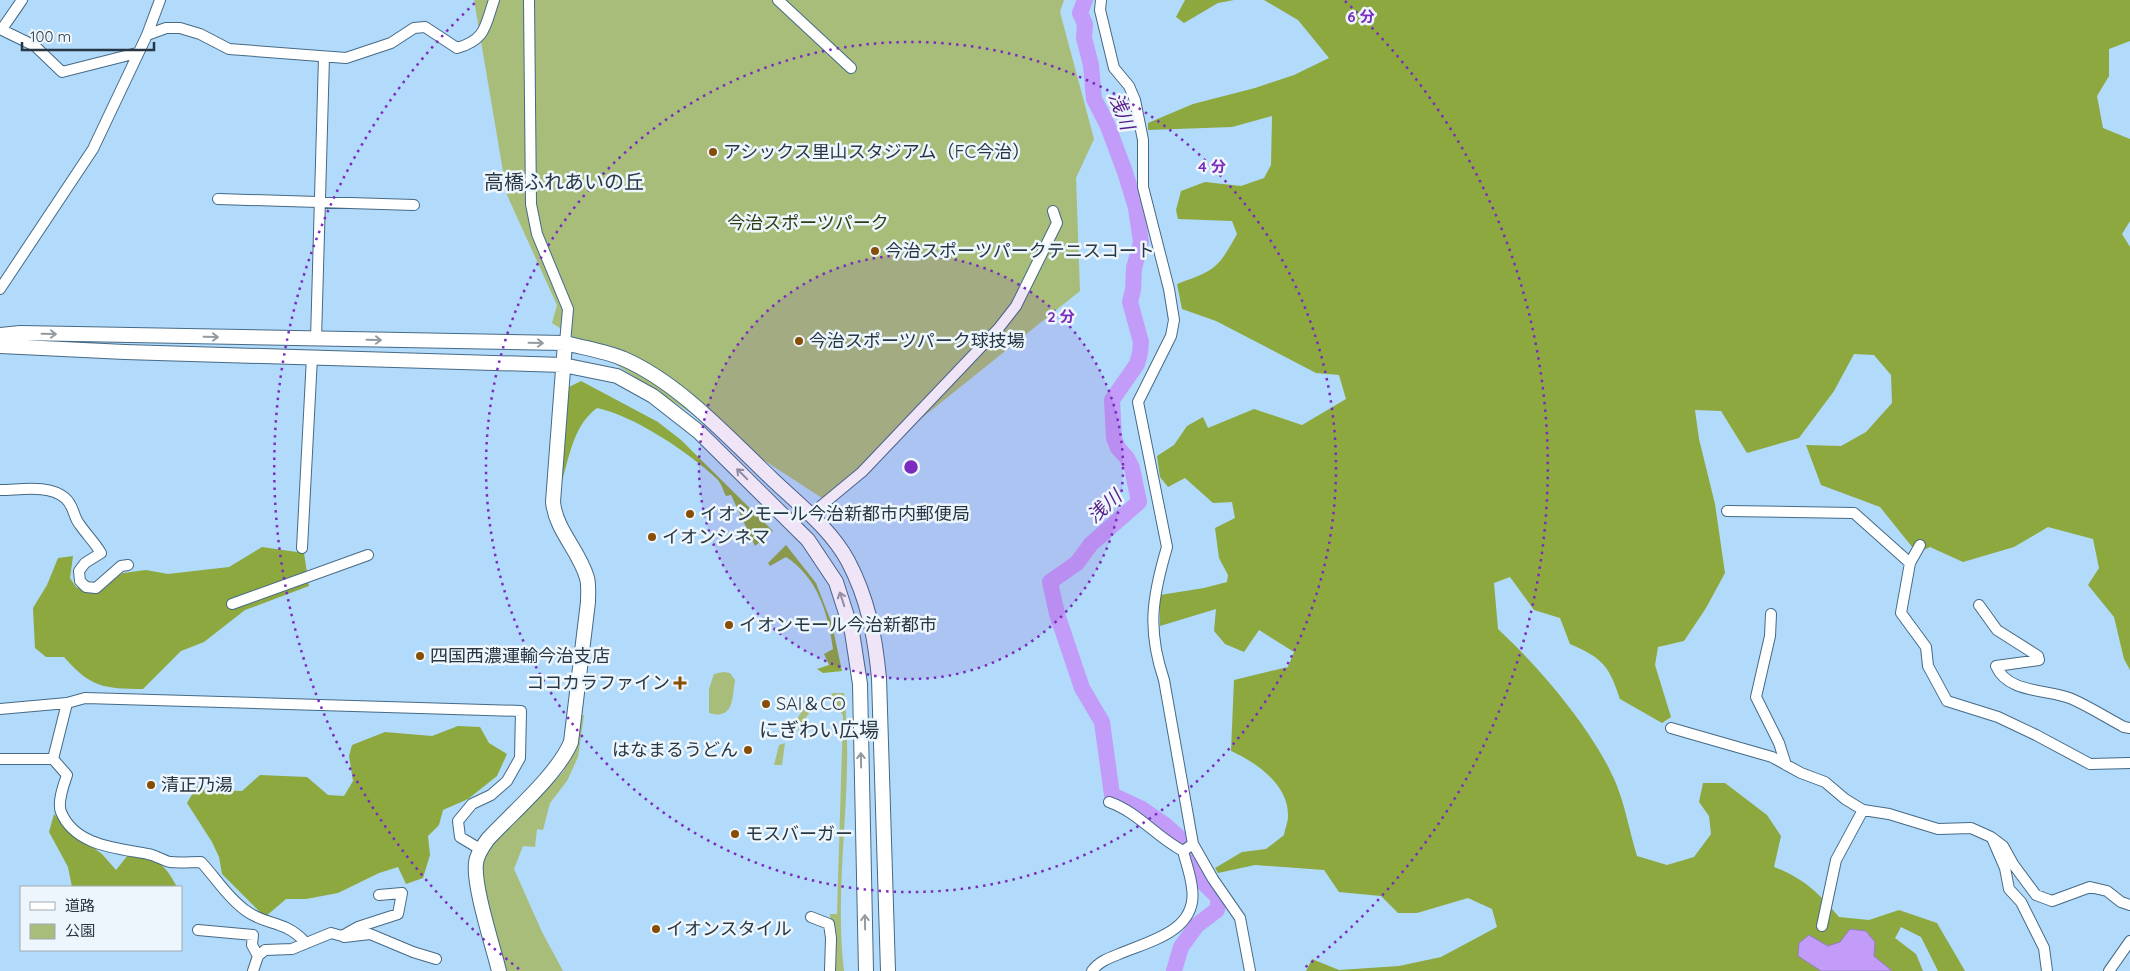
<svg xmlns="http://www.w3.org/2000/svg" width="2130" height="971" viewBox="0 0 2130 971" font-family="Quicksand,'Noto Sans JP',sans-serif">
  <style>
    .green { fill: #a8bd79 }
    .forest { fill: #8ca83f }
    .water { fill: #c29cf8; stroke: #947ec2 }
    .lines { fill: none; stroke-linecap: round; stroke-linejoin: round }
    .river { stroke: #c29cf8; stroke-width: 16 }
    .street-casing { stroke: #456a86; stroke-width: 12 }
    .secondary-casing { stroke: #456a86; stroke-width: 16 }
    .street { stroke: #fff; stroke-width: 10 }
    .secondary { stroke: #fff; stroke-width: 14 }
    .oneway { stroke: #939ba1 }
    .ring { fill: none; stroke: #7b2cbf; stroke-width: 2.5; stroke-dasharray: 2.5 5 }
    .poi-dot { fill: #884d04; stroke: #eef6fd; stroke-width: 2 }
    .labels { text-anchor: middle; stroke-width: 5; stroke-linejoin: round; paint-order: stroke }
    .poi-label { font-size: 18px; fill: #273743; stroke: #eef6fd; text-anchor: start }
    .park-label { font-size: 18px; fill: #313c11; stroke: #eef6fd }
    .water-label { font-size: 19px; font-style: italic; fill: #561f89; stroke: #eef6fd }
    .quarter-label { font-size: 20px; fill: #273743; stroke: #eef6fd }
    .centre { fill: #7b2cbf; stroke: #eef6fd; stroke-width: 2.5 }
    .ring-label { font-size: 15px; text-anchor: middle; font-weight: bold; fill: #7b2cbf; stroke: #eef6fd; stroke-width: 5; stroke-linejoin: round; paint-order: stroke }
  </style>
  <rect width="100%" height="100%" fill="#b2dafa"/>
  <path class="green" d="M 474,0 L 1064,0 L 1060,12 L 1094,139 L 1076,178 L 1080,291 L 822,498 L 552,323 L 557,305 L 507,195 Z
    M 723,672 L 730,673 L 735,680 C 732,699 734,720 709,713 L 709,689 L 714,674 Z
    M 831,693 L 844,693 C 855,786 833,879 844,971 L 832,971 L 830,914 L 837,914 L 843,716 Z
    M 806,704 L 810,705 L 812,709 L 794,735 L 790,731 Z
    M 580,715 L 584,715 L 578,757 L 567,781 L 550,803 L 543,830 L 537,829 L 535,847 L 523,846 L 514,869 L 542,932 L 563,971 L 504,971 L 480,869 L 487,852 L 499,837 L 563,772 L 573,753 Z
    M 785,743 L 782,765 L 774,765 L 779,745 Z"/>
  <path class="forest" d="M 1185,0 L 1234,0 L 1218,3 L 1184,23 L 1176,17 Z
    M 1264,0 L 2130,0 L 2130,41 L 2109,49 L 2109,76 L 2097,96 L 2103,128 L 2130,139 L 2130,221 L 2122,234 L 2130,247 L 2130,670 L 2124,659 L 2114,617 L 2088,585 L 2099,568 L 2093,539 L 2048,527 L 2014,547 L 1963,562 L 1930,547 L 1917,553 L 1880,507 L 1821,485 L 1806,445 L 1841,446 L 1866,432 L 1892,403 L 1891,375 L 1874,355 L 1854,354 L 1834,391 L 1799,438 L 1747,453 L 1721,411 L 1695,410 L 1699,439 L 1715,504 L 1725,573 L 1706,608 L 1684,641 L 1658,647 L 1655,665 L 1671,717 L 1662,723 L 1620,699 C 1609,665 1602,658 1570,644 L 1560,618 L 1534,610 L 1510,577 L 1494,583 L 1498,629 C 1540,668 1596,733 1617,786 C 1626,809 1630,834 1637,856 L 1667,865 L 1694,857 L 1711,834 L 1709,816 L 1699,802 L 1703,783 L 1725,783 L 1767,815 L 1781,836 L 1774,867 C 1803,878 1819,893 1839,917 L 1869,920 L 1899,910 L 1937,923 L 1965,971 L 1938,971 L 1921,937 L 1901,927 L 1895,938 L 1916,954 L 1923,971 L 1306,971 L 1312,959 L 1339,970 L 1399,966 L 1441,957 L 1497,927 L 1492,909 L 1468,898 L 1417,913 L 1398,913 L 1381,896 L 1339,892 L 1324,870 L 1255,865 L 1218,873 L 1215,868 L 1242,852 L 1266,849 L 1284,835 C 1285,829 1288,822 1288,816 C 1289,785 1256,762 1231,751 L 1234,680 L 1288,667 L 1294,652 L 1259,630 L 1244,652 L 1225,644 L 1214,631 L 1216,609 L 1160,626 L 1160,595 L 1204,588 L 1227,582 L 1228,575 L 1219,558 L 1215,528 L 1235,518 L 1232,502 L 1213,503 L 1185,478 L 1168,487 L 1160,477 L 1157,456 L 1174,445 L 1187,426 L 1203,417 L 1208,428 L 1254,409 L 1302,425 L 1346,399 L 1339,375 L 1316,373 L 1216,321 L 1182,309 L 1177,284 C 1215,270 1217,270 1237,234 L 1232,221 L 1178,219 L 1176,210 L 1181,191 L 1205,182 L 1241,186 L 1264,178 L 1271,165 L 1272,116 L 1232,127 L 1148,130 L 1148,123 L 1193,104 L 1255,88 L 1294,75 L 1329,58 L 1298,20 Z
    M 581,381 L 658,422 L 681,440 L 773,531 L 755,546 L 731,495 L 726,496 C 723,490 721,483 717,479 C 690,453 633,415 597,408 C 574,425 570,454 562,481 L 556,485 L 565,389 Z
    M 786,545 L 816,583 L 832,624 L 842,671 L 823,673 L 817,669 L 829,665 L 824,654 L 833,649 C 828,613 818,578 786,557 L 770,566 L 768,563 Z
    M 262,547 L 304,553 L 309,586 L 245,610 L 204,642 L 181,651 L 143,689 C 104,689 90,687 64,657 L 46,657 L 35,648 L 33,608 L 47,585 L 58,558 L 73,556 L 70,578 L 76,587 L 89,593 L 123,573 L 146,570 L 168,574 L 229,567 Z
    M 458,726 L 480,727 L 489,743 L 507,754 L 497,776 L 468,799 L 443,810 L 439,825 L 428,836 L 430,855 L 423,878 L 406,884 L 398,867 L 379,873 L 338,893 L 306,899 L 286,899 L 265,917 L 222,874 L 219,857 L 212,842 L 187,803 L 197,786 L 208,790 L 242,791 L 260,775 L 307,777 L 328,795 L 344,796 L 353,781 L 349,756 L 352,745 L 385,732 L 432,736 Z
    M 54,814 L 73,833 L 102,854 L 116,870 L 128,855 C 158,860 163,861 177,887 L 72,887 L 68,867 L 49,832 Z"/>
  <path class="water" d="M 1850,929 L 1866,931 L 1875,942 L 1874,956 L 1892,971 L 1821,971 L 1798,956 L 1799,943 L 1809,935 L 1828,946 L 1840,942 Z"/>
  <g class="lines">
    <path class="river" d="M 1085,0 L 1080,13 L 1085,24 L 1084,38 L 1091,65 L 1094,99 L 1107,124 L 1125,172 L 1136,208 L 1141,242 L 1134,268 L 1133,290 L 1130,302 L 1141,342 L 1140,353 L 1137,364 L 1112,400 L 1114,438 L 1118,448 L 1127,458 L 1132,468 L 1139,502 L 1091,544 L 1077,563 L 1050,582 L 1057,614 L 1082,688 L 1102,722 L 1112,795 L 1142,809 L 1164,824 L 1184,842 L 1198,877 L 1219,898 L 1217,910 L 1197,925 L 1181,947 L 1174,971"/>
    <g class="street-casing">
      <path id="street" d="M 529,0 L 531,204 L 537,234 L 568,309 L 565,343
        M 778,0 L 851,68
        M 1101,0 L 1100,10 L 1114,68 L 1129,86 L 1135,100 L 1143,140 L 1143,187 L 1169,289 L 1174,320 L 1171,336 L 1138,402 L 1167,547 C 1152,598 1147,630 1164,680 L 1193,844 L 1213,879 L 1240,918 L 1250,971
        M 0,29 L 35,46 L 62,72 L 137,53
        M 2,29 L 22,0
        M 147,35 L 160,0
        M 218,199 L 414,205
        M 0,289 L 93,149 L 147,35 L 166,28 L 180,28 L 200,34 L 229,49 L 346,58 L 391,43 L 414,28 L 425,27 L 457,48 C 486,40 485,26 494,0
        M 316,339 L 324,57
        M 0,490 C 20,490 49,484 65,498 C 74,505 73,517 80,525 C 87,535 95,543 101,553 L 85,563 L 79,571 L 80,581 L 86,587 L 96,588 L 121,566 L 128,565
        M 1727,511 L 1854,513 L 1910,563 L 1901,613 L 1926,647 L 1928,666 L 1947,701 L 1998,717 L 2036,735 L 2090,764 L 2130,763
        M 810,515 L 862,472 L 998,329 L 1016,306 L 1057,223 L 1053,211
        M 302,548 L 312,357
        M 1910,563 L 1920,545
        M 232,604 L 368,555
        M 1979,605 L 1997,630 L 2038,656 L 2039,660 L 1996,666 C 2008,694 2049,689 2072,699 C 2090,707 2107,718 2124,727 L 2130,728
        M 1771,614 L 1770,636 L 1756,697 L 1779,743 L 1786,765
        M 67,703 L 53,759 L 67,775 C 64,784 57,802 61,812 C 75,846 117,848 148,854 C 155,855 162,860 170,862 C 180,863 191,862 201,862 C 216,878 227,897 245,910 C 265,926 284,919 305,942
        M 0,709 L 67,703 L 85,698 L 521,711 L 520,758 L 507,781 L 491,795 L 472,804 L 458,821 L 460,837 L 480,849
        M 1671,728 L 1772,757 L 1801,773 L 1825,782 L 1845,799 L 1863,810 L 1889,814 L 1938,829 L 1971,828 L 1991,837 L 2003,846 L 2013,864 L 2036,895 L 2052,901 L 2090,887 L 2107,891 L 2121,902 L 2130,905
        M 0,759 L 53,759
        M 1109,802 C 1138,812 1156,837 1183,851
        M 1992,838 L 2005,868 L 2009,889 L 2021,902 L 2044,948 L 2047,971
        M 811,917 L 829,924 L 831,938 L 830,971
        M 1822,926 L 1836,860 L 1863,810
        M 198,930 L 253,935 L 252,945 L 258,956
        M 344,937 L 370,934 L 413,952 L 436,959
        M 253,971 L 258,956 L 265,950 L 292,949 L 331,933 L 342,936 L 358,927 L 398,914 L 402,893 L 379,895
        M 1092,971 C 1100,960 1112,957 1124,952 C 1154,940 1198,929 1192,888 C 1191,876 1186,863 1183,851 L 1193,844
        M 2109,971 L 2130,941"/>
    </g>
    <g class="secondary-casing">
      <path id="secondary" d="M 0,335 L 20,333 L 565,343 C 584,348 606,351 624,359 C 679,383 728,437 771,478 C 798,504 830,528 848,561 C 868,599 875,636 879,678 L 888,971
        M 0,346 L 125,352 L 563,365 L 617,376 L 653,396 L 699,432 L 808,540 L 836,582 L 852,632 L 860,684 L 866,971
        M 499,971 C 493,946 473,886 476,863 C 477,854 483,846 488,839 C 512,813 558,774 571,742 L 588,602 C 588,594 589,585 587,578 C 579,550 556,531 553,502 L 565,343"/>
    </g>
    <use href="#street" class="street"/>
    <use href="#secondary" class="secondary"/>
  </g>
  <defs><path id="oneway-shaft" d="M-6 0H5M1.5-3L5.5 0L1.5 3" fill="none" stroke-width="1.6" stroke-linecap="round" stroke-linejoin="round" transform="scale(1.25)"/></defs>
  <g class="oneway">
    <use href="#oneway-shaft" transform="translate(49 334) rotate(1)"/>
    <use href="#oneway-shaft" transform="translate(211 337) rotate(1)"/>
    <use href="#oneway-shaft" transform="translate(374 340) rotate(1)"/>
    <use href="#oneway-shaft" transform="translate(536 343) rotate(1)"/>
    <use href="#oneway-shaft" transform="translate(742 474) rotate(-135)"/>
    <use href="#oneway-shaft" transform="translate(842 599) rotate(-108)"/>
    <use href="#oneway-shaft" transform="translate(861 760) rotate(-91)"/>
    <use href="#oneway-shaft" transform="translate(865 922) rotate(-91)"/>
  </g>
  <circle cx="911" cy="467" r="212" fill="#7b2cbf" fill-opacity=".12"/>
  <g class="ring">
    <circle cx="911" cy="467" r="212"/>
    <circle cx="911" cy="467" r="425"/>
    <path d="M519 969A637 637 0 0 1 477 1M1345 1A637 637 0 0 1 1303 969"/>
  </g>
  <g class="poi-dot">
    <circle cx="713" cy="152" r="5"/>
    <circle cx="875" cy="251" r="5"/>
    <circle cx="799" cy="341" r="5"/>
    <circle cx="690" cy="514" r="5"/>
    <circle cx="652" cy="537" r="5"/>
    <circle cx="729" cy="625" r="5"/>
    <circle cx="420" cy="656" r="5"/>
    <path d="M677.5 675.5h5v5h5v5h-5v5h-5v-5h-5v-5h5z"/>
    <circle cx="766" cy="704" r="5"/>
    <circle cx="748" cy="750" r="5"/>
    <circle cx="151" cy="785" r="5"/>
    <circle cx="735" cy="834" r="5"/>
    <circle cx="656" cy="929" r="5"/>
  </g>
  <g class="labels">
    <g class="poi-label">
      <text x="723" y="158">アシックス里山スタジアム（FC今治）</text>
      <text x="885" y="257">今治スポーツパークテニスコート</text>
      <text x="809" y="347">今治スポーツパーク球技場</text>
      <text x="700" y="520">イオンモール今治新都市内郵便局</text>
      <text x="662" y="543">イオンシネマ</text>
      <text x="739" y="631">イオンモール今治新都市</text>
      <text x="430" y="662">四国西濃運輸今治支店</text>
      <text x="670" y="689" text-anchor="end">ココカラファイン</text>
      <text x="776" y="710">SAI＆CO</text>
      <text x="738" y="756" text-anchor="end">はなまるうどん</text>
      <text x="161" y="791">清正乃湯</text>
      <text x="745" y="840">モスバーガー</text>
      <text x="666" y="935">イオンスタイル</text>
    </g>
    <g class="park-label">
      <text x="808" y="229">今治スポーツパーク</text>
    </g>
    <g class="water-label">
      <text transform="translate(1122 111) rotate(69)" y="7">浅川</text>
      <text transform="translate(1104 506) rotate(-42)" y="7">浅川</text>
    </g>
    <g class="quarter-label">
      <text x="564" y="189">高橋ふれあいの丘</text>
      <text x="819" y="737">にぎわい広場</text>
    </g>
  </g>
  <circle cx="911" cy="467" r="8" class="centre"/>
  <g class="ring-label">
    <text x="1361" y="22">6 分</text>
    <text x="1212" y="172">4 分</text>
    <text x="1061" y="322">2 分</text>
  </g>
  <rect x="20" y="886" width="162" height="65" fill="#eef6fd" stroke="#9eaab3"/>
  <rect x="30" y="902" width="25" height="8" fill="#ffffff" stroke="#9eaab3"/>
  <text x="65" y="911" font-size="15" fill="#273743">道路</text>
  <rect x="30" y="924" width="25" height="15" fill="#a8bd79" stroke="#9eaab3"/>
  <text x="65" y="936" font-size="15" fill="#273743">公園</text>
  <path d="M22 42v8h132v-8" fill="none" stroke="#273743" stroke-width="2.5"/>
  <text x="30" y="42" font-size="15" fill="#273743" stroke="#eef6fd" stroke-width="4" paint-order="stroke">100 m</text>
</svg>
